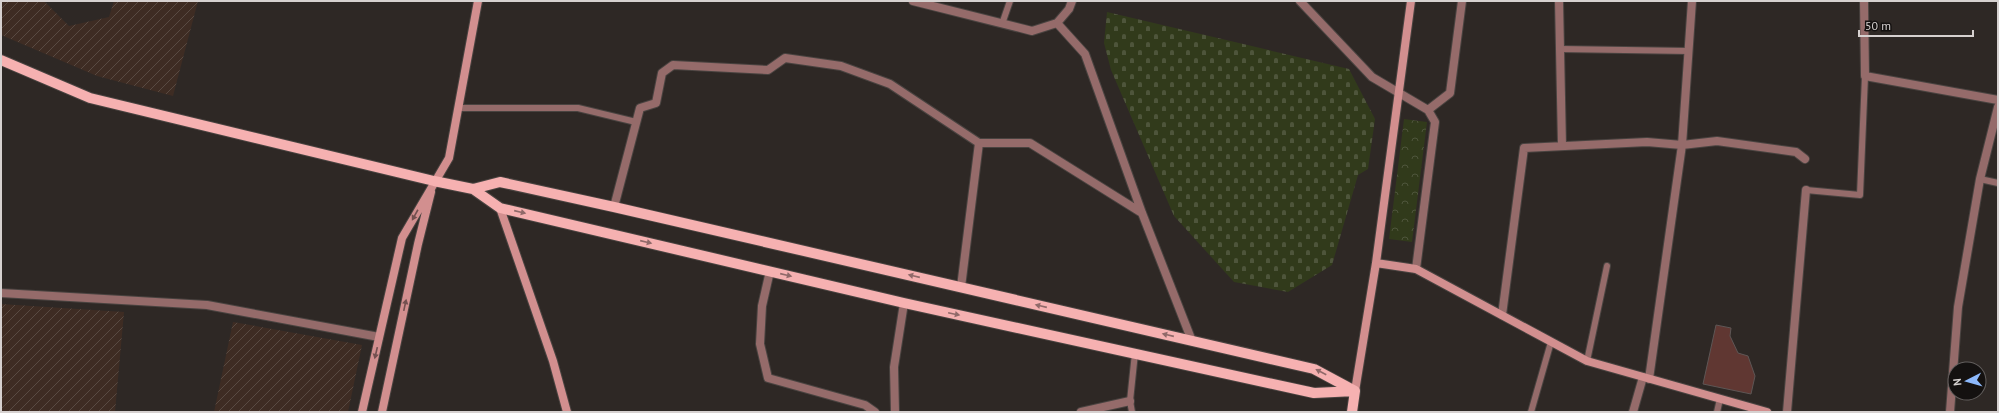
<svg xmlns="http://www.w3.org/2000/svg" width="1999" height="413" viewBox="0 0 1999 413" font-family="'PT Sans',sans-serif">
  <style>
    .industrial { fill: url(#industrial-furrows) }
    .cemetery { fill: url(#cemetery-stones) }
    .park { fill: url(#park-crowns) }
    .building { fill: #603732; stroke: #5e5655 }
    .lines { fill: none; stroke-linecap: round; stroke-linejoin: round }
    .lane-casing { stroke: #494340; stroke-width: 8 }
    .street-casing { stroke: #494340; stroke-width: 10 }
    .secondary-casing { stroke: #494340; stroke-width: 10 }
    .primary-casing { stroke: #494340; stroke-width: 12 }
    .lane { stroke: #956b6a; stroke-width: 6 }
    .street { stroke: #956b6a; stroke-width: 8 }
    .secondary { stroke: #d28f8f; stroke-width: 8 }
    .primary { stroke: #f6b1b1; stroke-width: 10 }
    .oneway { fill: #906969 }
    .oneway2 { fill: #735050 }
  </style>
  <defs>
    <pattern id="industrial-furrows" width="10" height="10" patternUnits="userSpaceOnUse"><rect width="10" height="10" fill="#3e2c23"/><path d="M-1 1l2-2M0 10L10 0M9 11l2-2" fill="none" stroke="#594a42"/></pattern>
    <pattern id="cemetery-stones" width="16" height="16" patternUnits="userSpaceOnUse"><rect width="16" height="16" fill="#313a1b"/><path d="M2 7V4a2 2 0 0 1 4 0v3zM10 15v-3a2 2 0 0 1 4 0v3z" fill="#4e553b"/></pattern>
    <pattern id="park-crowns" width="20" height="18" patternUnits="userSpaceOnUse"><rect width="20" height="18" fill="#313a1b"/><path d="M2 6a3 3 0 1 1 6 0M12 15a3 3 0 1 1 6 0" fill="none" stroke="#4e553b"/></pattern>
  </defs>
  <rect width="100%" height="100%" fill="#2e2825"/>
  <path class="industrial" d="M 1,1 L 44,1 L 69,26 L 109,17 L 114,1 L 198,1 L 173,96 L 97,76 L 1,35 Z
    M 1,304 L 124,312 L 115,412 L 1,412 Z
    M 233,322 L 362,345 L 348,412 L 214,412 Z"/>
  <path class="cemetery" d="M 1107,12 L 1349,69 L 1375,119 L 1368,169 L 1358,175 L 1332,265 L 1288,292 L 1234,282 L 1174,216 L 1111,70 L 1104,43 Z"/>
  <path class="park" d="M 1404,119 L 1427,122 L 1412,242 L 1389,239 Z"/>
  <path class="building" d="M 1716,325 L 1731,328 L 1730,336 L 1738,353 L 1748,356 L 1755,376 L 1751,394 L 1703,384 Z"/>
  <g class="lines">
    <g class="lane-casing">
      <path id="lane" d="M 1002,24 L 1010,1
        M 1560,49 L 1689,51
        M 458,108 L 578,108 L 636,122
        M 1980,179 L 1998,183
        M 1806,190 L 1860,195 L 1865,76
        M 1587,361 L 1607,266
        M 1132,412 L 1130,401 L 1135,353
        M 1531,412 L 1551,342
        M 1717,412 L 1720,399"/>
    </g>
    <g class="street-casing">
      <path id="street" d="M 913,1 L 1032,31 L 1057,23 L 1069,9 L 1072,1
        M 1300,1 L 1372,77 L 1428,110 L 1435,122 L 1416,269
        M 1559,1 L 1562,146
        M 1864,1 L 1865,76 L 1998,100
        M 1057,23 L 1085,54 L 1142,213 L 1192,341
        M 1428,110 L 1450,93 L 1462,1
        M 614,207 L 640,108 L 656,103 L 662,73 L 673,65 L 768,70 L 785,58 L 841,66 L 890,84 L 979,143 L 1030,143 L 1142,213
        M 770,271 L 762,306 L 760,344 L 768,378 L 865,405 L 875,412
        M 961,287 L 979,143
        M 1,293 L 207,305 L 379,337
        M 1502,315 L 1524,148 L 1647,142 L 1682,145 L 1717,141 L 1796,152 L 1805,159
        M 1649,379 L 1682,145 L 1692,1
        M 895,412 L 894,367 L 904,303
        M 1081,412 L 1130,401
        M 1633,412 L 1643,377
        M 1787,412 L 1806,190
        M 1950,412 L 1958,307 L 1980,179 L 1998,107"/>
    </g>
    <g class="secondary-casing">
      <path id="secondary" d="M 500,208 L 553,361 L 567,412
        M 1376,263 L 1416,269 L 1587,361 L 1767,412
        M 1355,391 L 1376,263 L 1411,1
        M 362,412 L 402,238 L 449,158 L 478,1
        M 382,412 L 418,244 L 431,192"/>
    </g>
    <g class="primary-casing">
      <path id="primary" d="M 1,60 L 90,98 L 434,181 L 473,189 L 500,208 L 904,303 L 1314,393 L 1355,391
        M 473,189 L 500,182 L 614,207 L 1314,369 L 1355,391
        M 1352,412 L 1355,391"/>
    </g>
    <use href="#lane" class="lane"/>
    <use href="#street" class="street"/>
    <use href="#secondary" class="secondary"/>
    <use href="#primary" class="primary"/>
  </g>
  <defs><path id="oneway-solid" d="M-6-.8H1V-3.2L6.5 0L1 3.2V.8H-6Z"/></defs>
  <g class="oneway">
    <use href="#oneway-solid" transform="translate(520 212) rotate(13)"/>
    <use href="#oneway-solid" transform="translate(646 242) rotate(13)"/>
    <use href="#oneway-solid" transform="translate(786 275) rotate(13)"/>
    <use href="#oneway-solid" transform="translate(914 276) rotate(-167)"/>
    <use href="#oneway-solid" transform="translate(1041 306) rotate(-167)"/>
    <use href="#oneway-solid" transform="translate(954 314) rotate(12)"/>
    <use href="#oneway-solid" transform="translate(1168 335) rotate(-167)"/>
    <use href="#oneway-solid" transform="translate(1321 372) rotate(-152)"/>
  </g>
  <g class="oneway2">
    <use href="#oneway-solid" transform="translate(415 215) rotate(119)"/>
    <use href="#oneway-solid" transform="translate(405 305) rotate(-78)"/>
    <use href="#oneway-solid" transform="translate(376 353) rotate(103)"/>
  </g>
  <rect width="1999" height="413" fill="none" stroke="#d6d1d0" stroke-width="4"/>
  <g transform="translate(1967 381) rotate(264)"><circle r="19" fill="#141110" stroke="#625e5d"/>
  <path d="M0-3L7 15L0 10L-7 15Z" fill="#8db9fc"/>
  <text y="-6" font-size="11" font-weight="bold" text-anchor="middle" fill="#d6d1d0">N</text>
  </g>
  <path d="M1859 30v6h114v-6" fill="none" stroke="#d6d1d0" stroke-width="2"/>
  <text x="1865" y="30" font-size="12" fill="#d6d1d0" stroke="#141110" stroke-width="3" paint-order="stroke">50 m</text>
</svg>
